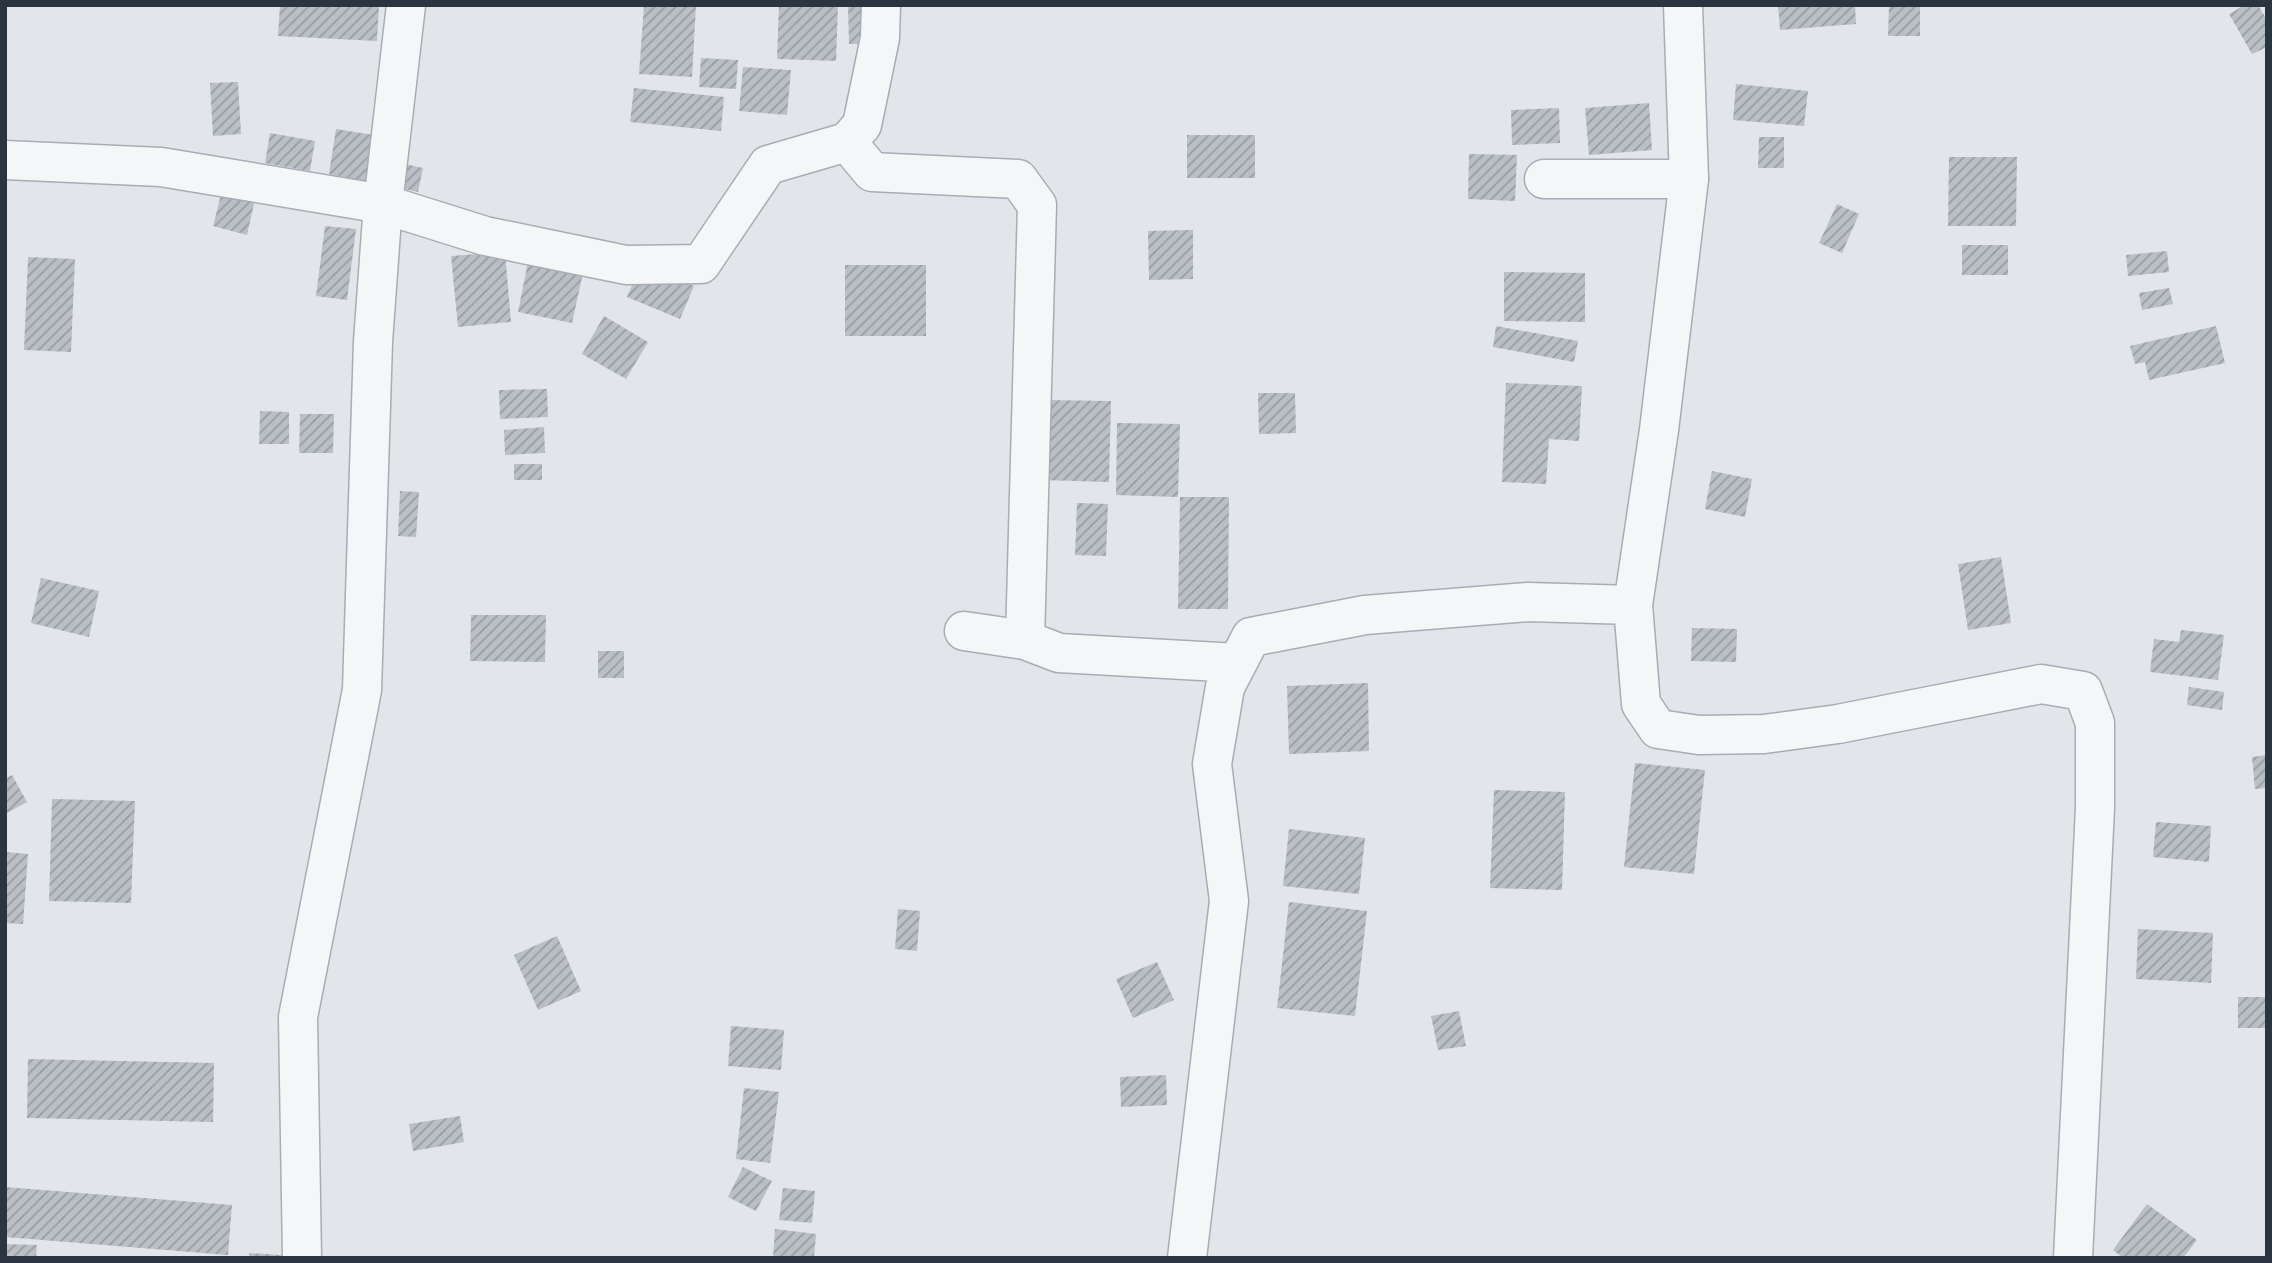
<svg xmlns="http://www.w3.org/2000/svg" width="2272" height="1263" viewBox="0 0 2272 1263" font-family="'Roboto Condensed',sans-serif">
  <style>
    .building { fill: url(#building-hatch) }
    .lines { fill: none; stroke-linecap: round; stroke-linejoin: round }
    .minor-casing { stroke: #a7adb4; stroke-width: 41 }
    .tertiary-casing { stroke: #a7adb4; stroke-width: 41 }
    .minor { stroke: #f5f6f8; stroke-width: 38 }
    .tertiary { stroke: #f5f6f8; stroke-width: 38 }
  </style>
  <defs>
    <pattern id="building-hatch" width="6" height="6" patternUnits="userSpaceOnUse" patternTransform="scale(1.75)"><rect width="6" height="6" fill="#babfc6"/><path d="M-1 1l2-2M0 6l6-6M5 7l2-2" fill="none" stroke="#979ca2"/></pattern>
  </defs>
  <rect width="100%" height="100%" fill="#e2e6ea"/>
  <path class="building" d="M 280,5 L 379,5 L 377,41 L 278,36 Z
    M 644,5 L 696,5 L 692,77 L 639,74 Z
    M 779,5 L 838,5 L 836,61 L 777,59 Z
    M 848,5 L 871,5 L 872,44 L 849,44 Z
    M 1778,5 L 1855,5 L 1856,24 L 1780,30 Z
    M 1889,5 L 1920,5 L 1920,36 L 1888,36 Z
    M 2245,5 L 2258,5 L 2267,20 L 2267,47 L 2252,54 L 2229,14 Z
    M 701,58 L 738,60 L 736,89 L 699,87 Z
    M 743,67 L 791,70 L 787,115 L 739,111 Z
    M 238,82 L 241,134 L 213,136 L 210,83 Z
    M 1736,84 L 1808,91 L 1804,126 L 1733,120 Z
    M 634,88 L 724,97 L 721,131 L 630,122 Z
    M 1649,103 L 1652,150 L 1589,155 L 1585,108 Z
    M 1559,108 L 1560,143 L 1512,145 L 1511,110 Z
    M 336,129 L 380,136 L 371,182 L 329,174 Z
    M 270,133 L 315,141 L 310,171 L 265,163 Z
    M 1187,135 L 1255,135 L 1255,178 L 1187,178 Z
    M 1759,137 L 1784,137 L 1784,168 L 1758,168 Z
    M 1469,154 L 1517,155 L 1515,201 L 1468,199 Z
    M 1949,157 L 2017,157 L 2016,226 L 1948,226 Z
    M 405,164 L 423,168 L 418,192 L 400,188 Z
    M 222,191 L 255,199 L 247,235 L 213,226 Z
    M 1837,204 L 1859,214 L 1842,253 L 1819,243 Z
    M 325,226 L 356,229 L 347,300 L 316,296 Z
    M 1193,230 L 1193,279 L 1149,280 L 1148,231 Z
    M 1962,245 L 2008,245 L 2008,275 L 1962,275 Z
    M 2167,251 L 2169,272 L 2128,276 L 2126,255 Z
    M 505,252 L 511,322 L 458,327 L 451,256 Z
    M 28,257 L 75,259 L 71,352 L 24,350 Z
    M 528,262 L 583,273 L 572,323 L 518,312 Z
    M 641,264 L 694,286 L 680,319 L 627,297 Z
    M 845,265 L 926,265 L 926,336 L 845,336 Z
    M 1504,272 L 1585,273 L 1585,322 L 1504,321 Z
    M 2169,288 L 2173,304 L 2142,310 L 2139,293 Z
    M 604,316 L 648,342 L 626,379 L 582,354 Z
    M 1496,326 L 1578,341 L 1574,362 L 1493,347 Z
    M 2216,326 L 2225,363 L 2149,380 L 2145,362 L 2135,364 L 2130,346 Z
    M 1506,383 L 1582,386 L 1579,441 L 1549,439 L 1546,484 L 1502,482 Z
    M 547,389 L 548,417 L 500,419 L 499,390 Z
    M 1258,393 L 1295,393 L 1296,433 L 1259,434 Z
    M 1043,400 L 1111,401 L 1109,482 L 1041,480 Z
    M 260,411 L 289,412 L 289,444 L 259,444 Z
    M 300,414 L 334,414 L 333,453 L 299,453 Z
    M 1117,423 L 1180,424 L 1178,497 L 1116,495 Z
    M 544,427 L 545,453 L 505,455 L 504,430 Z
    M 514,464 L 542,464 L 542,480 L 514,480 Z
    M 1712,471 L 1752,479 L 1745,517 L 1705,509 Z
    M 400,491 L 419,492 L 416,537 L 398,536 Z
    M 1180,497 L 1229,497 L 1228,609 L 1178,609 Z
    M 1077,503 L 1108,504 L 1106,556 L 1075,555 Z
    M 2001,557 L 2011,623 L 1968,630 L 1958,564 Z
    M 41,578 L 99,591 L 89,637 L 31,623 Z
    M 471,615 L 546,615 L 545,662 L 470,661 Z
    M 1692,628 L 1737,629 L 1736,662 L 1691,661 Z
    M 2181,630 L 2224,635 L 2218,680 L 2150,672 L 2154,639 L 2179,642 Z
    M 598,651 L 624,651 L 624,678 L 598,678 Z
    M 1368,683 L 1369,751 L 1289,754 L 1287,686 Z
    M 2189,687 L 2224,692 L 2222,710 L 2187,705 Z
    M 2267,755 L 2267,788 L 2255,789 L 2252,757 Z
    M 1635,763 L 1705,770 L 1694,874 L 1624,867 Z
    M 12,775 L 27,802 L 5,814 L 5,779 Z
    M 1494,790 L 1565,792 L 1562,890 L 1490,888 Z
    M 52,799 L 135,801 L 131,903 L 49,901 Z
    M 2156,822 L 2211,826 L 2209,862 L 2153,857 Z
    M 1289,829 L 1365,838 L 1359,894 L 1283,886 Z
    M 5,852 L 28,854 L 23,924 L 5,923 Z
    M 1289,902 L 1367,911 L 1355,1016 L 1277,1008 Z
    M 898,909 L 920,911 L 917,951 L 895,949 Z
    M 2138,929 L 2213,933 L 2211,983 L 2136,979 Z
    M 557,936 L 581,991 L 538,1010 L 514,955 Z
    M 1157,962 L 1174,1000 L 1133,1018 L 1116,979 Z
    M 2238,997 L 2267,997 L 2267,1028 L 2238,1028 Z
    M 1459,1011 L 1466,1046 L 1438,1050 L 1431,1016 Z
    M 731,1026 L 784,1030 L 781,1070 L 728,1066 Z
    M 28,1059 L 214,1063 L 213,1122 L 27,1118 Z
    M 1166,1075 L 1167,1105 L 1121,1107 L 1120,1077 Z
    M 744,1088 L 779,1092 L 770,1163 L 736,1159 Z
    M 460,1116 L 464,1142 L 413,1151 L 409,1124 Z
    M 743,1167 L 772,1181 L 756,1211 L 728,1197 Z
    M 5,1187 L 232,1205 L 228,1255 L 5,1237 Z
    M 783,1188 L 815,1191 L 812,1223 L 779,1220 Z
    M 2147,1204 L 2197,1240 L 2183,1258 L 2123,1258 L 2113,1250 Z
    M 775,1229 L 816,1234 L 814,1258 L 773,1258 Z
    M 5,1244 L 37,1245 L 36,1258 L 5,1258 Z
    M 249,1253 L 295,1256 L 295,1258 L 249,1258 Z"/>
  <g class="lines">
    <g class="minor-casing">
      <path id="minor" d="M 847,142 L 872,172 L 1018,179 L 1037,205 L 1025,640
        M 5,160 L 161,167 L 383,204 L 485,236 L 626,265 L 701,264 L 768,165 L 847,142 L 862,125 L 880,38 L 881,5
        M 1544,179 L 1689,179
        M 964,631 L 1025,640 L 1059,653 L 1237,663
        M 302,1258 L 298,1017 L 362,690 L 373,342 L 383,204 L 406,5
        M 1187,1258 L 1229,901 L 1212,764 L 1225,687 L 1251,637 L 1365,615 L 1528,602 L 1633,605"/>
    </g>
    <g class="tertiary-casing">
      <path id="tertiary" d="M 1683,5 L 1689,179 L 1659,430 L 1633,605 L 1641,704 L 1658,729 L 1699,735 L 1764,734 L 1838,724 L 2041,684 L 2083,691 L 2095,723 L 2095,808 L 2073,1258"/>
    </g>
    <use href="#minor" class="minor"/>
    <use href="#tertiary" class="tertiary"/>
  </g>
  <rect width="2272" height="1263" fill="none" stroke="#2b3441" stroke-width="14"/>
</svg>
